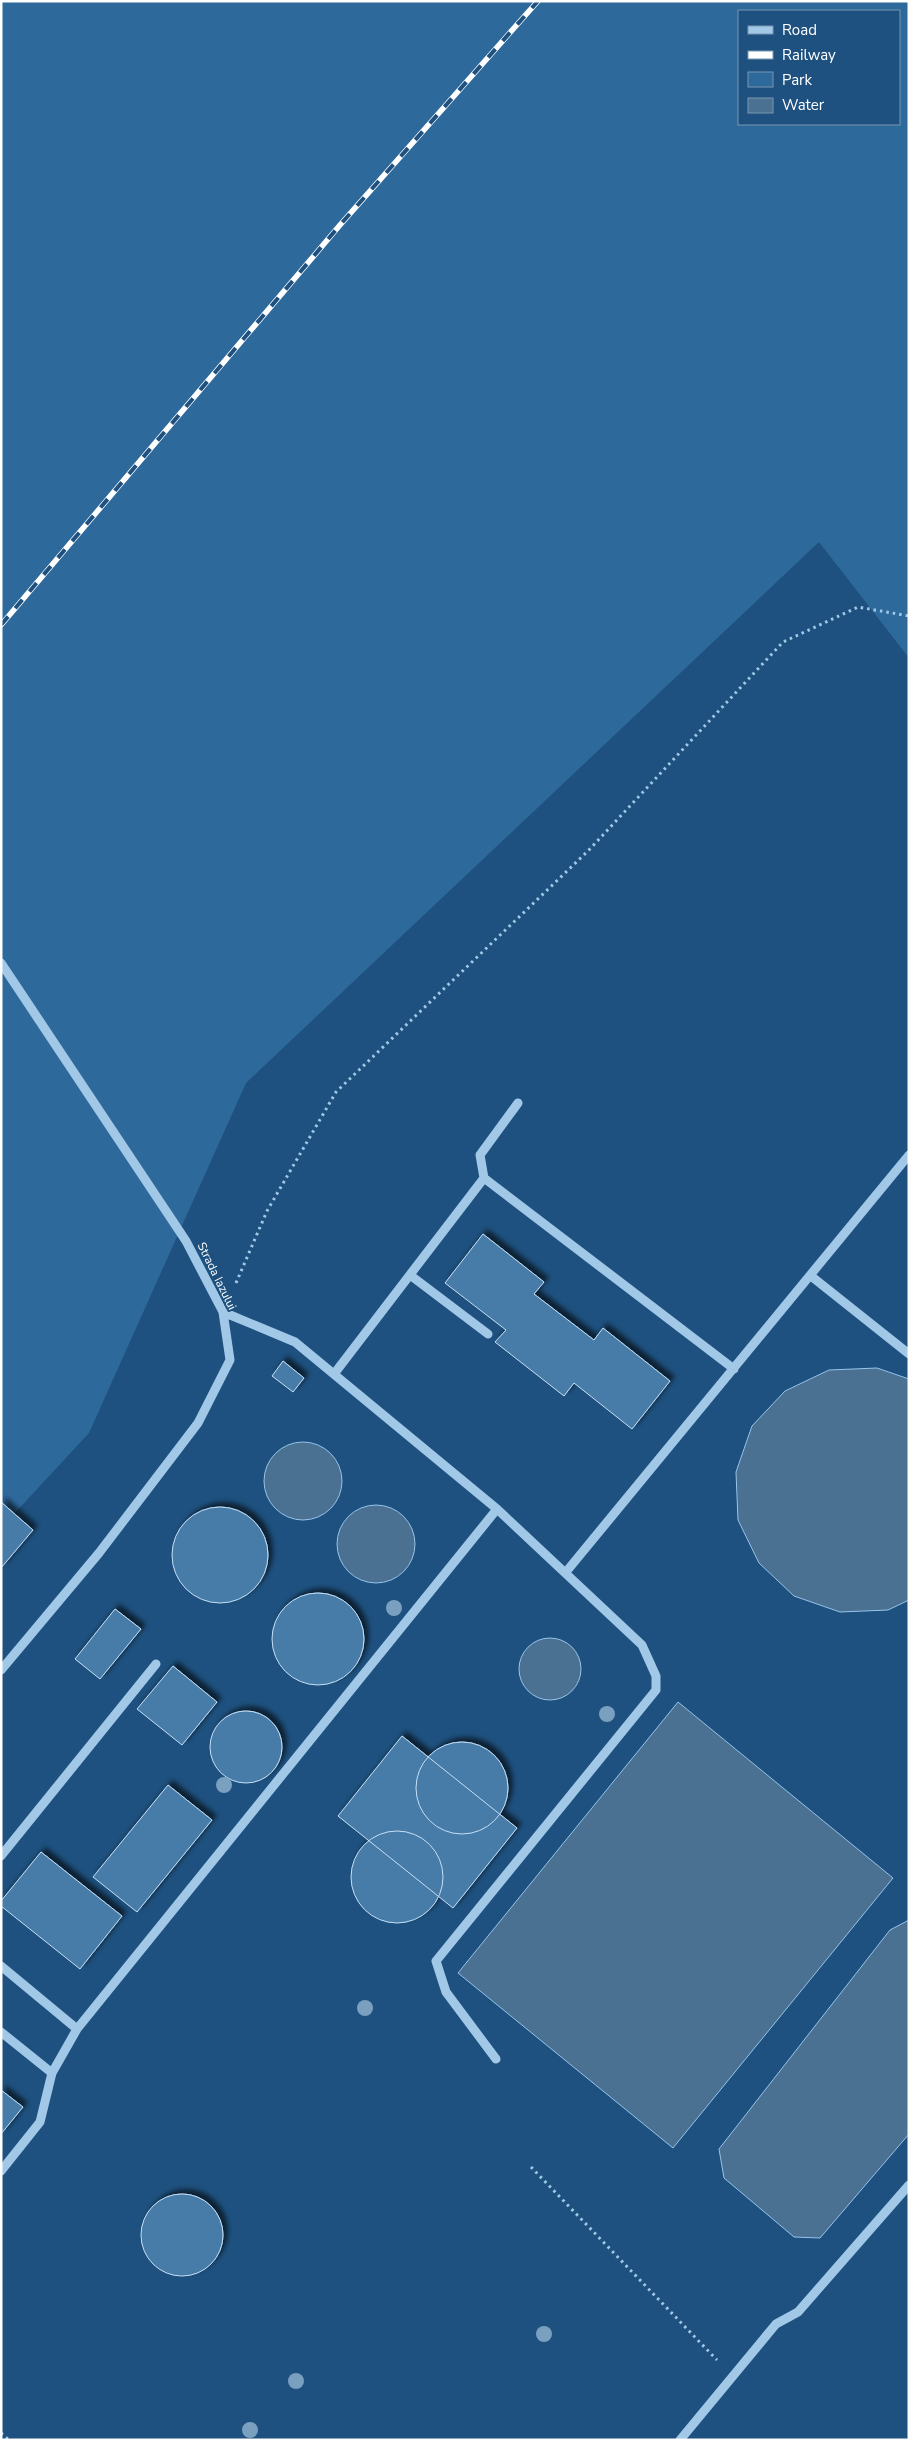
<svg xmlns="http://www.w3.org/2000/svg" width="910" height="2441" viewBox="0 0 910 2441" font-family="'Nunito Sans',sans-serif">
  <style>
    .green { fill: #2e699c; fill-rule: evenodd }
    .water { fill: #4a7092; stroke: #96c4ea }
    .building { fill: #467ba9; stroke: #c6e0f6; filter: url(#shadow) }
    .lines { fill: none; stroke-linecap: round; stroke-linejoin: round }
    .path { stroke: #a2c8e8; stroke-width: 3; stroke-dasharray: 2.5 4; stroke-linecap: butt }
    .minor { stroke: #a2c8e8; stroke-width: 9 }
    .rail-casing { stroke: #fff; stroke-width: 5.5 }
    .rail { stroke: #1e517f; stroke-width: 4; stroke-dasharray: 11; stroke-linecap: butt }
    .tree { fill: #7aa0c0 }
    .labels { text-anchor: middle; stroke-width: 4; stroke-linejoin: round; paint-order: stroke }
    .street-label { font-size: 12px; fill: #fff; stroke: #1e517f }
  </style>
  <defs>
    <filter id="shadow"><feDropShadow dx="4.5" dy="-4.5" stdDeviation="2.5" flood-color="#0009"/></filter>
  </defs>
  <rect width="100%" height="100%" fill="#1e517f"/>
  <path class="green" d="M 1,1 L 909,1 L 909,658 L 819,542 L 246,1083 L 89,1433 L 1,1528 ZM 739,11 L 899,11 L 899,124 L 739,124 Z"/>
  <path class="water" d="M 877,1368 L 909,1379 L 909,1600 L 888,1610 L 840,1612 L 794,1596 L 759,1563 L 738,1520 L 736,1472 L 752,1426 L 785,1391 L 829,1370 Z
    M264 1481a39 39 0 1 1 78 0a39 39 0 1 1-78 0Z
    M337 1544a39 39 0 1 1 78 0a39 39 0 1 1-78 0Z
    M519 1669a31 31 0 1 1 62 0a31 31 0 1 1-62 0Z
    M 678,1702 L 893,1878 L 673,2148 L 458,1973 Z
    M 909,1920 L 909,2134 L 820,2238 L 794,2237 L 724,2178 L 719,2149 L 890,1930 Z"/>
  <path class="building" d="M 483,1234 L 544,1282 L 534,1294 L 594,1340 L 603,1328 L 670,1381 L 632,1429 L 574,1383 L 564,1396 L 495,1342 L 506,1330 L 445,1283 Z
    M 283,1361 L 304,1378 L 293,1392 L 272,1376 Z
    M 1,1502 L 33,1530 L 1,1568 Z
    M172 1555a48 48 0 1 1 96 0a48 48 0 1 1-96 0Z
    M272 1639a46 46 0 1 1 92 0a46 46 0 1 1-92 0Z
    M 115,1609 L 141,1629 L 100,1679 L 75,1659 Z
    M 173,1666 L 217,1702 L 182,1745 L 137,1709 Z
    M210 1747a36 36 0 1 1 72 0a36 36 0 1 1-72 0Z
    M 402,1736 L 517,1828 L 453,1908 L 338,1816 Z
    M416 1788a46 46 0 1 1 92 0a46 46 0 1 1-92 0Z
    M 168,1785 L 212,1820 L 137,1912 L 93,1877 Z
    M351 1877a46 46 0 1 1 92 0a46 46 0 1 1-92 0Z
    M 41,1852 L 122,1916 L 80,1969 L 1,1906 L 1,1901 Z
    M 1,2090 L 23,2107 L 1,2134 Z
    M141 2235a41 41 0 1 1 82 0a41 41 0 1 1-82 0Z"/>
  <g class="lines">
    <path class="path" d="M 236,1283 L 267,1211 L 336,1092 L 588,851 L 783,642 L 858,607 L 909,616
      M 531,2167 L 717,2360
      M 1,2433 L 9,2440"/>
    <path class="minor" d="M 1,963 L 186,1241 L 223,1312 L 230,1360 L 198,1423 L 99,1553 L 1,1670
      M 484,1178 L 480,1155 L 518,1103
      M 410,1275 L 488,1334
      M 811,1276 L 909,1354
      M 223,1312 L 295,1342 L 497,1509 L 642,1645 L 656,1676 L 656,1690 L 436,1961 L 446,1992 L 496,2059
      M 334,1374 L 484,1178 L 734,1369
      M 566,1572 L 909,1155
      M 1,1856 L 156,1664
      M 1,1966 L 77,2029
      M 1,2032 L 52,2073
      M 1,2171 L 40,2122 L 52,2073 L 77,2029 L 497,1509
      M 680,2440 L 776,2324 L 798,2312 L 909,2185"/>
    <g class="rail-casing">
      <path id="rail" d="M 1,625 L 340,225 L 538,1"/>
    </g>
    <use href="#rail" class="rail"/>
  </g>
  <g class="tree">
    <circle cx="394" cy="1608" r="8"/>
    <circle cx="607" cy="1714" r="8"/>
    <circle cx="224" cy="1785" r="8"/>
    <circle cx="365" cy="2008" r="8"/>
    <circle cx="544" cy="2334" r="8"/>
    <circle cx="296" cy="2381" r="8"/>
    <circle cx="250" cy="2430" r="8"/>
  </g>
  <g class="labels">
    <g class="street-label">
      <text transform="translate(217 1276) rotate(64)" y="4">Strada Iazului</text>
    </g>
  </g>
  <rect width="910" height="2441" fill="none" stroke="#ffffff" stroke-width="5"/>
  <rect x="738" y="10" width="162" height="115" fill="#1e517f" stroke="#7897b2"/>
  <rect x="748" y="26" width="25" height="8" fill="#a2c8e8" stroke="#7897b2"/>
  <text x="782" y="35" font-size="15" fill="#ffffff">Road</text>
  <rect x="748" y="51" width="25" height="8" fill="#ffffff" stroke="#7897b2"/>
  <text x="782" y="60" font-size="15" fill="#ffffff">Railway</text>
  <rect x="748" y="72" width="25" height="15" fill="#2e699c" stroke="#7897b2"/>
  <text x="782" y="85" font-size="15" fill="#ffffff">Park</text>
  <rect x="748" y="98" width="25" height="15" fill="#4a7092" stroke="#7897b2"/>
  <text x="782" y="110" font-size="15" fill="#ffffff">Water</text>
</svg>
